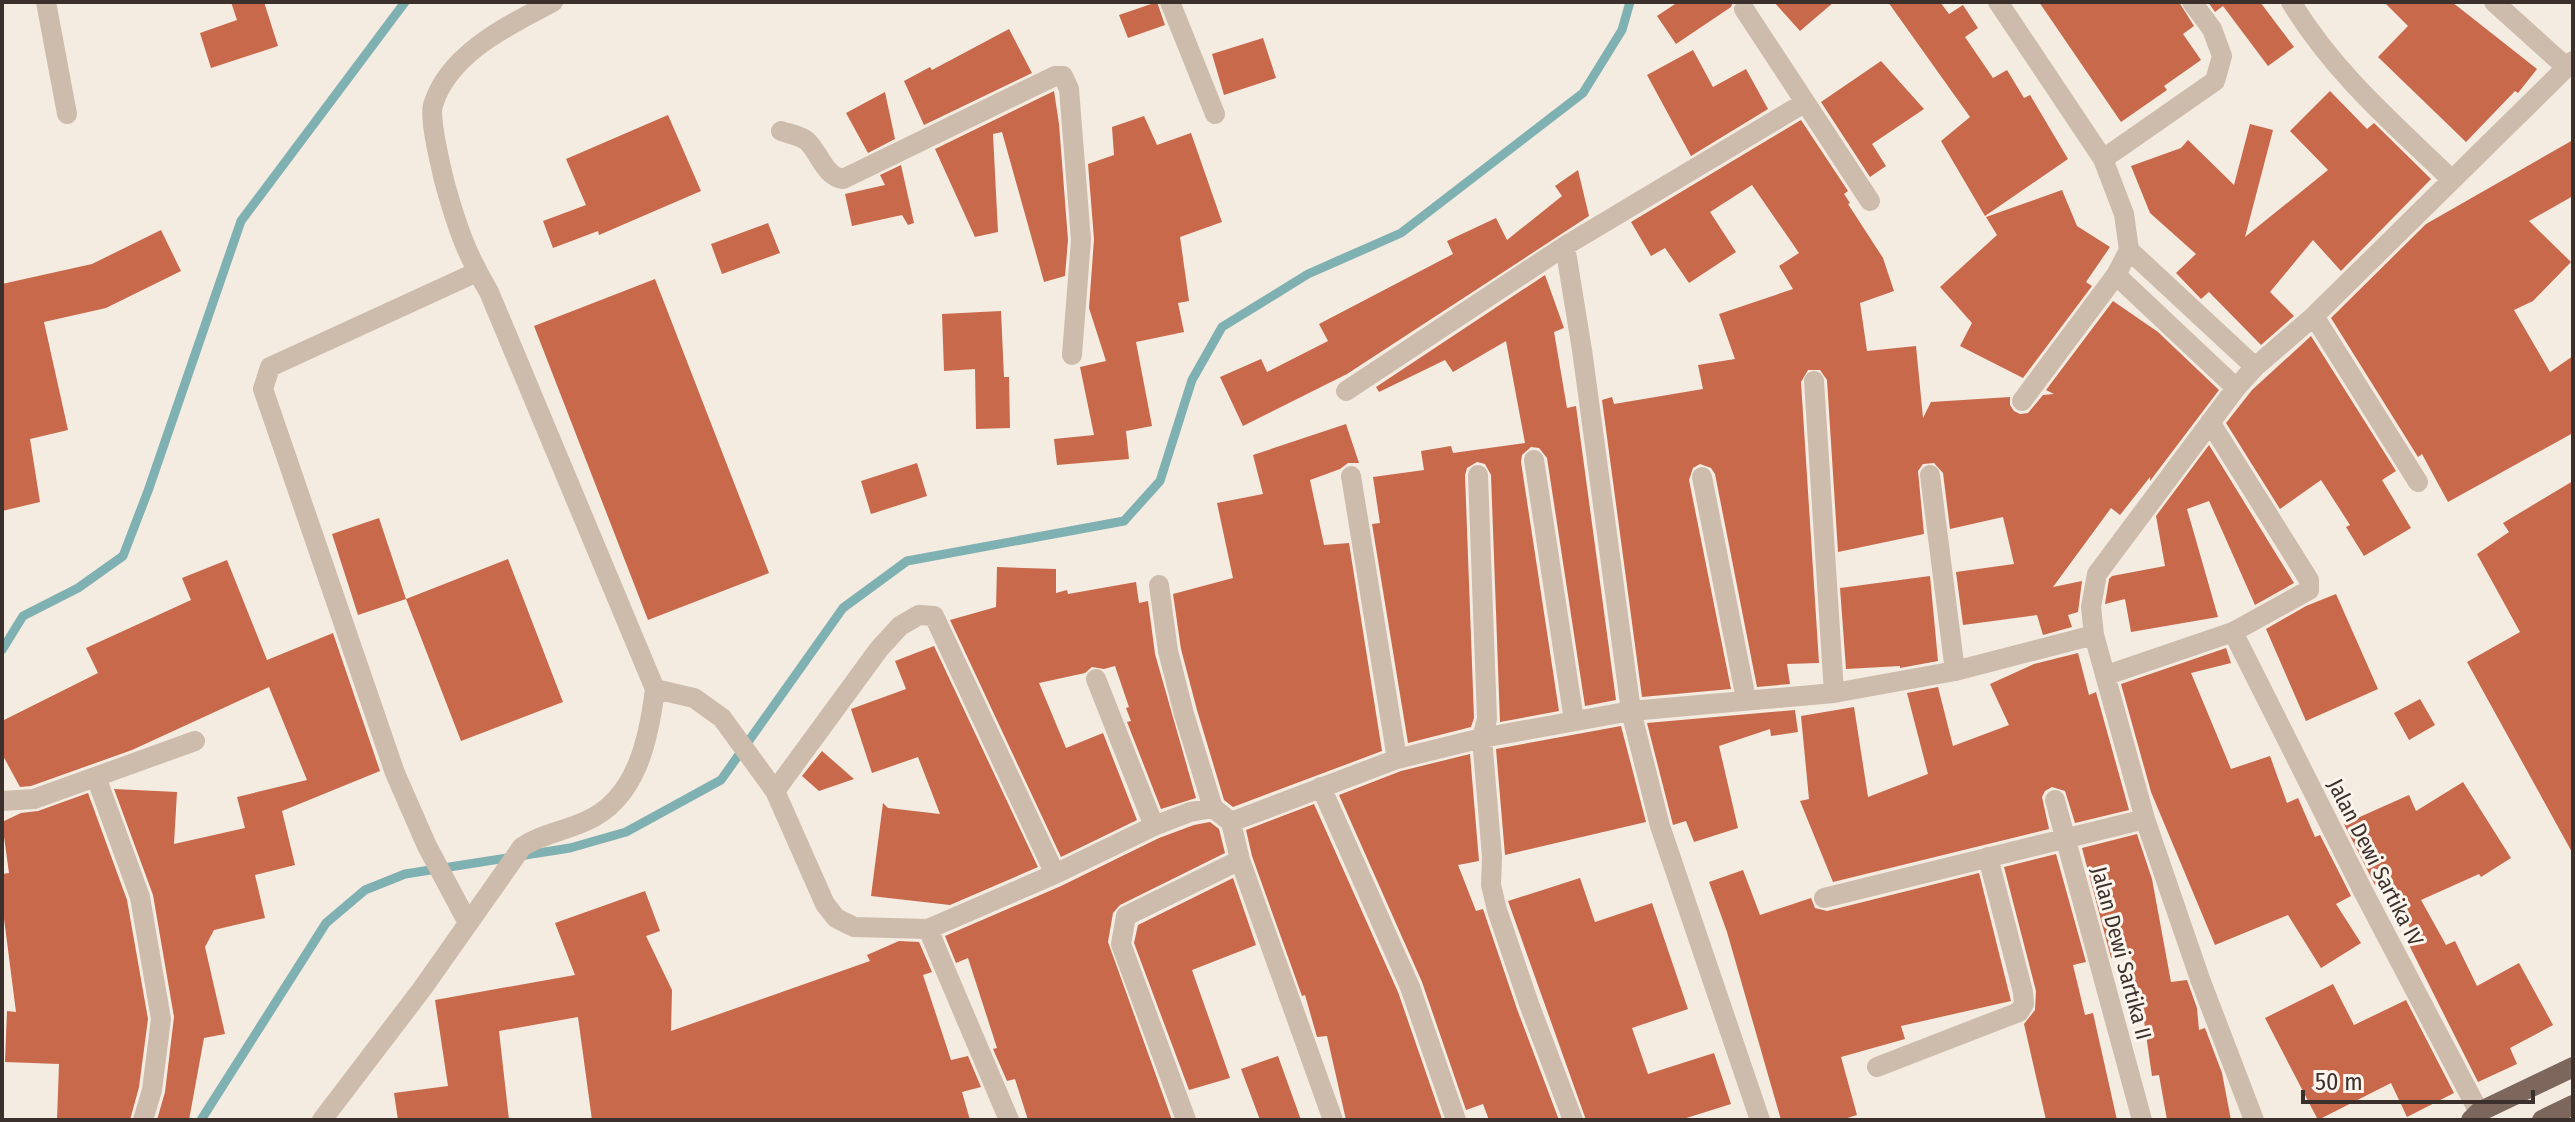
<svg xmlns="http://www.w3.org/2000/svg" width="2575" height="1122" viewBox="0 0 2575 1122" font-family="'Fira Sans Condensed',sans-serif">
  <style>
    .lines { fill: none; stroke-linecap: round; stroke-linejoin: round }
    .stream { stroke: #7fb0b2; stroke-width: 9 }
    .building { fill: #c8694b }
    .street { stroke: #cdbbac; stroke-width: 20 }
    .primary { stroke: #7d675c; stroke-width: 20 }
    .labels { text-anchor: middle; stroke-width: 6; stroke-linejoin: round; paint-order: stroke }
    .street-label { font-size: 22px; fill: #3b302b; stroke: #fbf5ee }
  </style>
  <rect width="100%" height="100%" fill="#f4ebe1"/>
  <g class="lines">
    <path class="stream" d="M 2,650 L 23,616 L 78,588 L 123,556 L 148,491 L 241,221 L 405,2
      M 201,1120 L 326,923 L 365,890 L 405,874 L 570,848 L 626,832 L 721,780 L 843,608 L 907,561 L 1124,521 L 1160,481 L 1192,380 L 1222,327 L 1308,274 L 1401,233 L 1583,93 L 1622,30 L 1630,2"/>
  </g>
  <path class="building" d="M 231,2 L 264,2 L 278,46 L 211,68 L 200,33 L 237,20 Z
    M 1157,2 L 1165,25 L 1128,38 L 1119,15 Z
    M 1678,2 L 1733,2 L 1731,7 L 1676,44 L 1657,16 Z
    M 1774,2 L 1834,2 L 1800,31 Z
    M 1888,2 L 1940,2 L 1949,14 L 1963,5 L 1978,28 L 1965,37 L 1993,78 L 2007,70 L 2024,98 L 2030,95 L 2068,159 L 1985,216 L 1941,141 L 1970,117 Z
    M 2039,2 L 2179,2 L 2194,26 L 2183,34 L 2201,60 L 2164,86 L 2167,90 L 2121,122 Z
    M 2208,2 L 2260,2 L 2294,47 L 2268,66 L 2223,6 L 2215,12 Z
    M 2384,2 L 2452,2 L 2537,69 L 2518,93 L 2515,91 L 2466,142 L 2378,57 L 2408,26 Z
    M 1009,29 L 1032,73 L 924,125 L 904,81 L 930,67 L 932,70 Z
    M 1263,38 L 1276,78 L 1224,95 L 1212,54 Z
    M 1693,50 L 1713,87 L 1746,69 L 1768,109 L 1691,156 L 1647,75 Z
    M 1881,61 L 1924,109 L 1872,144 L 1886,166 L 1870,177 L 1821,102 Z
    M 1054,91 L 1059,124 L 1068,240 L 1065,276 L 1044,282 L 1002,132 L 993,134 L 998,232 L 975,237 L 935,149 Z
    M 2330,91 L 2367,129 L 2374,123 L 2431,179 L 2341,271 L 2313,240 L 2270,292 L 2294,316 L 2261,345 L 2209,292 L 2201,299 L 2176,273 L 2196,254 L 2150,213 L 2131,166 L 2181,148 L 2188,140 L 2234,185 L 2250,124 L 2273,130 L 2245,237 L 2328,170 L 2290,131 Z
    M 885,92 L 895,139 L 868,153 L 846,113 Z
    M 668,115 L 701,191 L 599,235 L 598,231 L 553,248 L 543,221 L 586,205 L 566,159 Z
    M 1144,116 L 1157,145 L 1191,133 L 1222,222 L 1180,237 L 1189,301 L 1178,303 L 1184,332 L 1136,342 L 1152,426 L 1126,431 L 1129,459 L 1057,465 L 1054,439 L 1094,435 L 1080,367 L 1106,361 L 1089,308 L 1094,239 L 1088,164 L 1114,155 L 1112,127 Z
    M 1801,120 L 1848,191 L 1844,194 L 1850,203 L 1848,204 L 1883,258 L 1894,291 L 1860,303 L 1867,351 L 1916,346 L 1923,418 L 1931,402 L 2010,397 L 2010,405 L 2014,411 L 2020,414 L 2028,413 L 2043,395 L 2054,394 L 2046,390 L 2113,301 L 2158,332 L 2219,390 L 2150,481 L 2150,477 L 2120,515 L 2111,508 L 2053,587 L 2082,581 L 2078,612 L 2068,615 L 2072,627 L 2043,635 L 2037,615 L 1963,625 L 1956,572 L 2014,564 L 2003,517 L 1950,529 L 1943,473 L 1934,463 L 1923,464 L 1918,471 L 1924,534 L 1838,552 L 1827,380 L 1820,370 L 1808,370 L 1801,382 L 1819,663 L 1787,664 L 1790,684 L 1757,687 L 1715,474 L 1711,468 L 1700,464 L 1693,468 L 1689,480 L 1731,689 L 1642,697 L 1602,400 L 1612,397 L 1614,404 L 1703,389 L 1698,365 L 1735,359 L 1719,314 L 1793,289 L 1779,266 L 1799,253 L 1752,185 L 1710,212 L 1736,252 L 1689,283 L 1665,248 L 1651,256 L 1631,222 Z
    M 2573,140 L 2573,196 L 2529,221 L 2571,262 L 2533,301 L 2514,310 L 2550,372 L 2573,356 L 2573,433 L 2448,502 L 2422,454 L 2418,457 L 2331,318 L 2426,224 Z
    M 901,165 L 914,223 L 908,225 L 902,215 L 852,226 L 845,194 L 885,185 L 880,175 Z
    M 1578,170 L 1589,216 L 1347,374 L 1243,426 L 1220,377 L 1261,359 L 1267,372 L 1328,341 L 1319,324 L 1453,254 L 1447,241 L 1496,218 L 1507,240 L 1562,196 L 1555,186 Z
    M 2062,190 L 2077,226 L 2110,247 L 2086,282 L 2092,286 L 2023,378 L 1960,346 L 1972,323 L 1940,287 L 1997,235 L 1986,217 Z
    M 768,223 L 780,253 L 722,274 L 711,244 Z
    M 161,230 L 181,271 L 106,308 L 44,322 L 68,430 L 30,439 L 40,502 L 2,511 L 2,284 L 92,264 Z
    M 1545,275 L 1564,328 L 1554,332 L 1567,408 L 1576,406 L 1616,700 L 1585,706 L 1547,458 L 1539,448 L 1531,447 L 1522,455 L 1521,462 L 1559,711 L 1500,722 L 1491,475 L 1485,464 L 1477,462 L 1467,468 L 1465,475 L 1474,718 L 1471,727 L 1408,743 L 1372,524 L 1380,523 L 1373,477 L 1424,470 L 1421,451 L 1451,446 L 1453,453 L 1525,443 L 1506,341 L 1453,372 L 1445,360 L 1379,392 L 1376,387 Z
    M 655,279 L 769,573 L 648,620 L 534,326 Z
    M 1001,311 L 1004,377 L 1009,377 L 1010,428 L 976,429 L 975,369 L 944,371 L 942,314 Z
    M 2311,336 L 2396,471 L 2382,480 L 2411,528 L 2364,556 L 2346,527 L 2350,525 L 2321,480 L 2280,509 L 2226,423 L 2252,390 Z
    M 1346,424 L 1359,463 L 1348,463 L 1340,469 L 1310,480 L 1324,545 L 1349,543 L 1382,751 L 1233,807 L 1224,800 L 1197,710 L 1181,649 L 1173,594 L 1233,578 L 1217,503 L 1263,494 L 1253,455 Z
    M 2209,445 L 2294,583 L 2255,605 L 2209,501 L 2187,509 L 2218,617 L 2131,632 L 2125,599 L 2105,604 L 2109,579 L 2112,576 L 2165,566 L 2156,516 Z
    M 917,463 L 927,496 L 871,514 L 861,481 Z
    M 2573,481 L 2573,854 L 2467,662 L 2520,632 L 2477,554 L 2509,532 L 2503,523 Z
    M 379,518 L 406,599 L 358,615 L 332,534 Z
    M 508,559 L 563,702 L 461,741 L 406,599 Z
    M 227,560 L 267,660 L 333,633 L 380,771 L 282,811 L 295,865 L 255,875 L 265,918 L 214,930 L 205,947 L 225,1034 L 204,1038 L 189,1120 L 157,1120 L 165,1092 L 174,1017 L 153,895 L 114,789 L 177,792 L 174,844 L 245,828 L 237,797 L 307,780 L 269,687 L 132,750 L 31,786 L 20,787 L 2,754 L 2,721 L 98,673 L 86,648 L 191,600 L 182,578 Z
    M 997,567 L 1056,569 L 1056,593 L 1067,590 L 1068,594 L 1136,582 L 1139,603 L 1148,601 L 1155,654 L 1196,798 L 1161,809 L 1127,722 L 1131,721 L 1126,708 L 1129,707 L 1115,666 L 1104,669 L 1092,667 L 1085,673 L 1039,683 L 1066,748 L 1103,733 L 1137,820 L 1061,857 L 950,620 L 996,607 Z
    M 1930,576 L 1938,661 L 1900,668 L 1900,666 L 1846,669 L 1840,588 Z
    M 2336,594 L 2378,689 L 2306,721 L 2266,629 L 2306,606 Z
    M 934,646 L 1038,867 L 950,905 L 871,896 L 883,803 L 888,808 L 940,814 L 918,757 L 872,773 L 851,709 L 906,689 L 895,661 Z
    M 2226,648 L 2231,663 L 2191,673 L 2231,769 L 2270,756 L 2287,803 L 2298,798 L 2315,837 L 2320,835 L 2351,896 L 2336,904 L 2361,943 L 2321,968 L 2288,915 L 2215,945 L 2151,792 L 2121,684 Z
    M 2078,653 L 2089,695 L 2096,692 L 2129,810 L 2075,823 L 2065,791 L 2052,787 L 2045,791 L 2042,797 L 2049,829 L 1833,882 L 1800,801 L 1809,799 L 1801,716 L 1854,707 L 1868,797 L 1928,774 L 1907,693 L 1938,687 L 1953,746 L 2009,725 L 1990,684 L 2034,664 Z
    M 2420,699 L 2435,725 L 2409,740 L 2394,713 Z
    M 1795,710 L 1798,732 L 1771,736 L 1770,729 L 1719,746 L 1738,828 L 1694,842 L 1686,821 L 1673,825 L 1647,723 Z
    M 1621,726 L 1646,822 L 1505,855 L 1496,749 Z
    M 822,751 L 854,779 L 819,791 L 802,776 Z
    M 1470,754 L 1479,861 L 1458,865 L 1476,911 L 1483,909 L 1517,1009 L 1559,1120 L 1489,1120 L 1483,1104 L 1466,1110 L 1422,982 L 1339,795 L 1401,771 Z
    M 2463,782 L 2511,858 L 2481,877 L 2479,874 L 2421,900 L 2446,945 L 2455,941 L 2477,986 L 2519,963 L 2553,1025 L 2510,1048 L 2517,1064 L 2478,1082 L 2406,939 L 2413,935 L 2388,879 L 2375,885 L 2344,824 L 2409,795 L 2416,811 Z
    M 88,793 L 127,900 L 148,1019 L 139,1087 L 130,1120 L 57,1120 L 59,1064 L 5,1062 L 7,1011 L 16,1012 L 2,903 L 2,874 L 9,873 L 2,822 L 21,813 L 38,811 Z
    M 1314,804 L 1398,992 L 1442,1119 L 1346,1120 L 1327,1036 L 1317,1037 L 1305,995 L 1302,996 L 1252,856 L 1246,830 Z
    M 1210,822 L 1219,829 L 1225,853 L 1120,905 L 1113,913 L 1108,942 L 1172,1120 L 1028,1120 L 1015,1079 L 1007,1081 L 993,1049 L 997,1048 L 968,958 L 956,963 L 945,936 L 1061,886 L 1159,838 L 1194,825 Z
    M 2137,834 L 2152,879 L 2171,982 L 2187,980 L 2197,1008 L 2199,1030 L 2205,1028 L 2222,1073 L 2231,1120 L 2167,1120 L 2159,1075 L 2152,1076 L 2143,1014 L 2138,1015 L 2131,954 L 2111,958 L 2082,848 Z
    M 2056,854 L 2086,962 L 2073,965 L 2085,1015 L 2093,1013 L 2117,1120 L 2046,1120 L 2024,1024 L 2035,1010 L 2036,991 L 2004,867 Z
    M 1743,870 L 1760,915 L 1811,898 L 1815,908 L 1827,911 L 1979,873 L 2011,1001 L 1901,1026 L 1905,1039 L 1841,1057 L 1857,1115 L 1841,1120 L 1781,1120 L 1727,932 L 1709,882 Z
    M 1233,878 L 1256,945 L 1192,970 L 1230,1078 L 1189,1090 L 1134,943 L 1138,925 Z
    M 1580,878 L 1595,922 L 1652,903 L 1688,1009 L 1632,1028 L 1648,1074 L 1714,1053 L 1731,1104 L 1680,1120 L 1586,1120 L 1508,901 Z
    M 645,891 L 660,931 L 646,936 L 672,990 L 671,1031 L 870,961 L 867,955 L 899,941 L 919,942 L 932,972 L 923,975 L 951,1060 L 968,1056 L 981,1087 L 962,1092 L 970,1120 L 592,1120 L 578,1017 L 499,1031 L 509,1120 L 398,1120 L 394,1093 L 448,1086 L 435,1000 L 575,975 L 555,923 Z
    M 2333,984 L 2354,1025 L 2406,1000 L 2454,1093 L 2407,1117 L 2391,1083 L 2318,1120 L 2265,1018 Z
    M 1278,1056 L 1301,1120 L 1260,1120 L 1241,1069 Z"/>
  <g class="lines">
    <path class="street" d="M 46,2 L 67,114
      M 1170,2 L 1215,114
      M 1998,2 L 2103,159 L 2124,214 L 2129,250 L 2116,275 L 2022,401
      M 2291,2 C 2335,74 2392,122 2452,180
      M 2494,2 L 2566,67
      M 1744,9 L 1870,201
      M 781,131 C 789,134 800,135 807,141 C 819,152 825,177 843,179 L 1055,76 L 1063,76 L 1069,89 L 1081,240 L 1072,355
      M 2103,159 L 2215,81 L 2222,56 L 2212,29 L 2192,2
      M 1565,246 L 1582,350 L 1631,711 L 1660,826 L 1760,1120
      M 2129,250 L 2255,367
      M 2116,275 L 2236,388
      M 2314,316 L 2418,482
      M 1814,381 L 1834,693
      M 1346,391 L 1565,246 L 1804,103
      M 1534,460 L 1574,720
      M 1478,475 L 1487,719 L 1482,738 L 1492,857 L 1491,885 L 1497,910 L 1529,1004 L 1573,1120
      M 1930,475 L 1955,671
      M 1351,476 L 1397,759
      M 1702,477 L 1746,699
      M 1159,585 L 1168,651 L 1184,714 L 1213,808
      M 2233,632 L 2363,891 L 2479,1112
      M 2107,675 L 2233,632 L 2309,590 L 2309,580 L 2210,422
      M 1096,679 L 1154,826
      M 655,689 L 694,698 L 722,718 L 775,791 L 825,904 L 836,918 L 854,927 L 928,929 L 1055,874 L 1154,826 L 1190,812 L 1213,808 L 1231,822 L 1240,860 L 1333,1120
      M 96,777 L 140,897 L 161,1019 L 152,1090 L 143,1120
      M 1321,787 L 1410,987 L 1456,1120
      M 775,791 L 879,649 L 900,626 L 919,615 L 934,616 L 1055,874
      M 2055,800 L 2142,1120
      M 2,801 L 34,799 L 195,741
      M 1231,822 L 1397,759 L 1482,738 L 1631,711 L 1834,693 L 1955,671 L 2094,635
      M 1824,898 L 2145,819
      M 467,921 L 427,846 L 395,773 L 263,389 L 270,367 L 477,272
      M 928,929 L 1009,1120
      M 1877,1067 L 2019,1012 L 2024,1004 L 2023,992 L 1988,857
      M 322,1120 L 422,989 L 522,847 C 541,834 565,831 586,821 C 637,799 649,738 655,689 L 489,292 C 466,253 457,227 445,184 C 441,167 429,120 433,105 C 449,53 509,25 553,2
      M 1186,1120 L 1121,944 L 1126,916 L 1240,860
      M 2254,1120 L 2200,979 L 2145,819 L 2094,635 L 2091,607 L 2097,574 L 2236,388 L 2255,367 L 2314,316 L 2573,61"/>
    <path class="primary" d="M 2471,1120 L 2479,1112 L 2573,1067
      M 2542,1120 L 2573,1105"/>
  </g>
  <g class="labels">
    <g class="street-label">
      <text transform="translate(2376 862) rotate(63)" y="8">Jalan Dewi Sartika IV</text>
      <text transform="translate(2122 953) rotate(75)" y="8">Jalan Dewi Sartika II</text>
    </g>
  </g>
  <rect width="2575" height="1122" fill="none" stroke="#3b302b" stroke-width="8"/>
  <path d="M2303 1090v12h230v-12" fill="none" stroke="#3b302b" stroke-width="4"/>
  <text x="2315" y="1090" font-size="24" fill="#3b302b" stroke="#fbf5ee" stroke-width="6" paint-order="stroke">50 m</text>
</svg>
